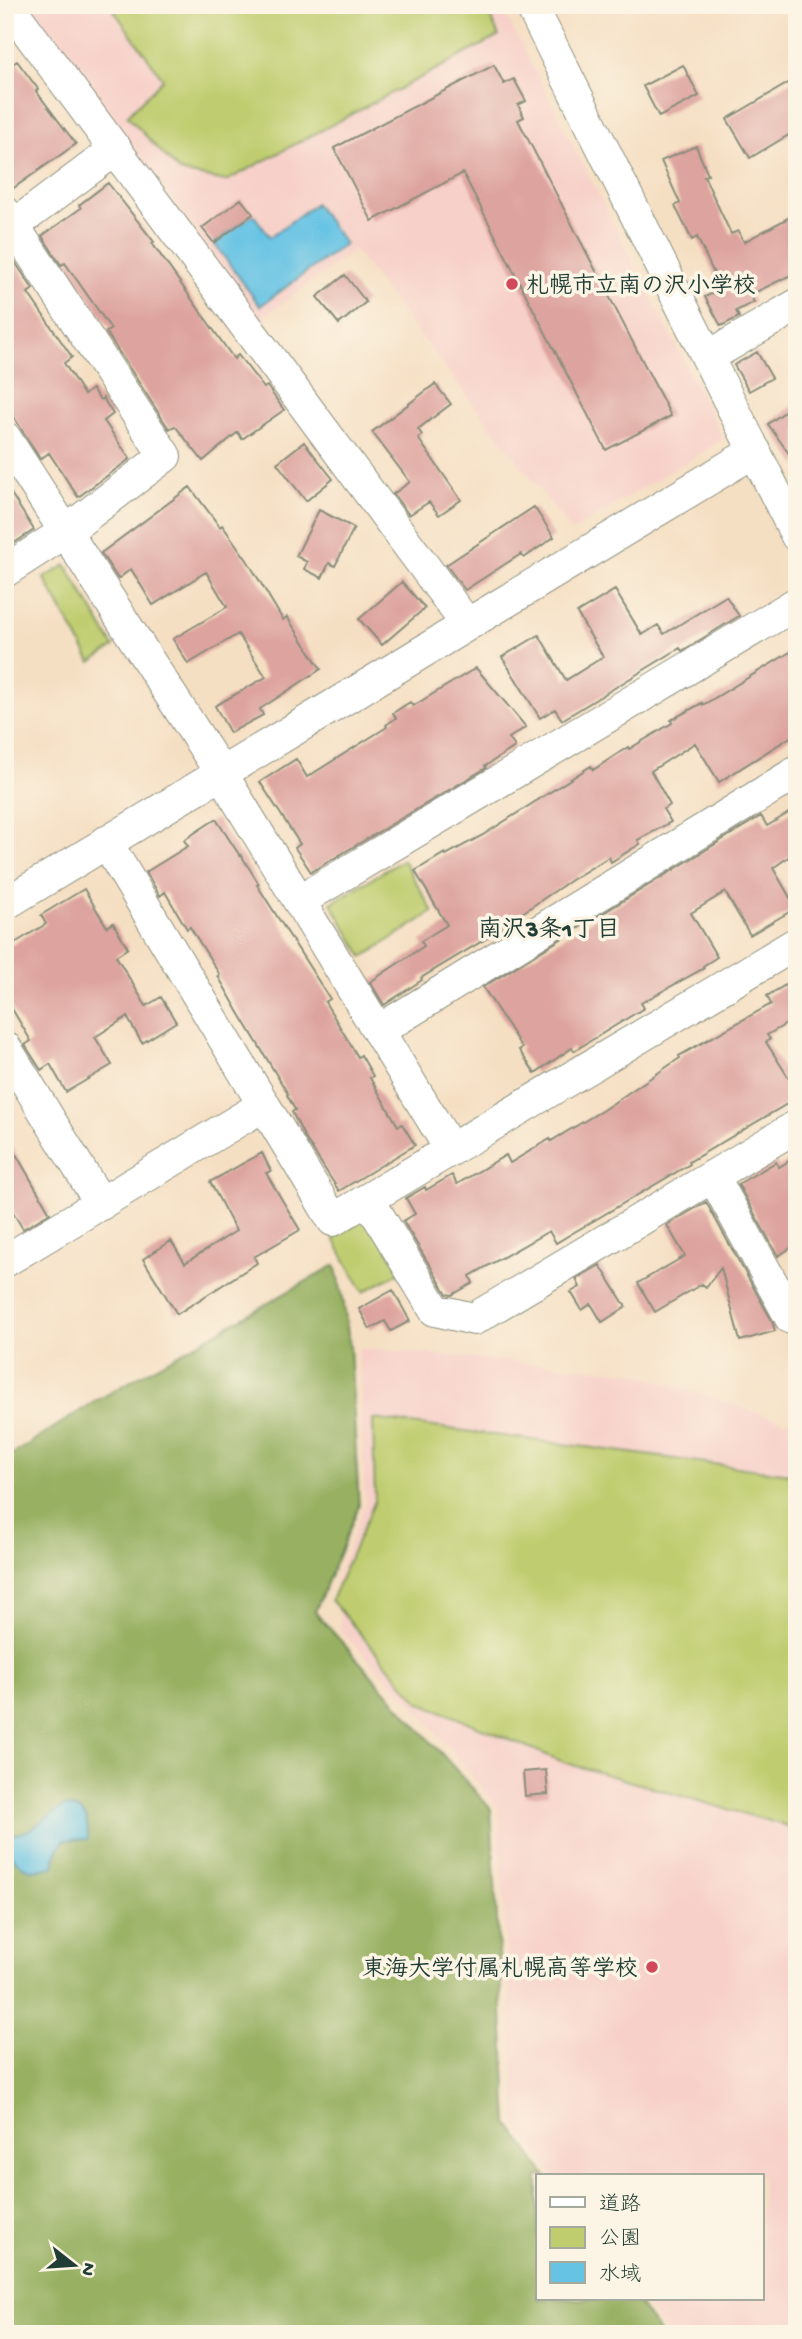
<svg xmlns="http://www.w3.org/2000/svg" width="802" height="2339" viewBox="0 0 802 2339" font-family="'Gochi Hand','Klee One',sans-serif">
  <style>
    .built { fill: #f7d1c9 }
    .green { fill: #bfcd6f; stroke: #6f8552; stroke-width: 2 }
    .forest { fill: #97b062; stroke: #5b764b; stroke-width: 2 }
    .water { fill: #66c3e4; stroke: #42808c; stroke-width: 2 }
    .building { fill: #dda39e }
    .lines { fill: none; stroke-linecap: round; stroke-linejoin: round }
    .minor-casing { stroke: #8a8e7c; stroke-width: 34 }
    .minor { stroke: #fff; stroke-width: 32 }
    .poi-dot { fill: #d1495b; stroke: #fcf5e5; stroke-width: 2.5 }
    .labels { text-anchor: middle; stroke-width: 7; stroke-linejoin: round; paint-order: stroke }
    .poi-label { font-size: 23px; font-weight: bold; fill: #1f3d34; stroke: #fcf5e5; text-anchor: start }
    .neighbourhood-label { font-size: 24px; font-weight: bold; fill: #1f3d34; stroke: #fcf5e5 }
  </style>
  <rect width="100%" height="100%" fill="#fcf5e5"/>
  <filter id="ink" filterUnits="userSpaceOnUse"><feTurbulence type="fractalNoise" baseFrequency=".0143" numOctaves="2"/><feDisplacementMap in="SourceGraphic" scale="14" xChannelSelector="R" yChannelSelector="G"/><feConvolveMatrix kernelMatrix="1 2 1 2 8 2 1 2 1" color-interpolation-filters="sRGB"/></filter>
  <filter id="wash" filterUnits="userSpaceOnUse"><feTurbulence type="fractalNoise" baseFrequency=".00686" numOctaves="4" result="noise"/><feDisplacementMap in="SourceGraphic" scale="28" xChannelSelector="R" yChannelSelector="G"/><feGaussianBlur stdDeviation="1.57" result="paint"/><feColorMatrix in="noise" values="0 0 0 0 0 0 0 0 0 0 0 0 0 0 0 0 0 1.4 0 .05"/><feComposite in="paint" operator="in"/></filter>
  <g filter="url(#wash)">
    <rect width="100%" height="100%" fill="#f5dfc3"/>
    <path class="built" d="M 25,5 L 501,5 L 724,439 L 572,531 L 354,250 L 261,319 Z
      M 358,1348 L 631,1372 L 783,1421 L 797,1423 L 797,2334 L 667,2334 L 642,2299 L 762,2299 L 762,2176 L 553,2176 L 517,2126 L 498,1808 L 417,1709 L 341,1631 L 336,1580 L 365,1504 Z"/>
    <path class="green" d="M 110,5 L 485,5 L 499,36 L 226,181 L 180,172 L 127,116 L 163,79 Z
      M 66,565 L 114,647 L 91,662 L 44,578 Z
      M 403,860 L 433,912 L 363,957 L 331,903 Z
      M 365,1212 L 401,1272 L 363,1292 L 329,1230 Z
      M 373,1419 L 797,1475 L 797,1829 L 566,1763 L 419,1702 L 331,1600 L 375,1501 Z"/>
    <path class="forest" d="M 335,1265 L 343,1298 L 350,1347 L 359,1506 L 315,1612 L 491,1809 L 508,2123 L 546,2176 L 538,2176 L 538,2299 L 636,2299 L 660,2334 L 5,2334 L 5,1459 L 94,1402 Z"/>
    <path class="water" d="M 315,204 L 345,244 L 260,306 L 214,243 L 253,214 L 270,237 Z
      M 64,1806 C 88,1810 87,1818 88,1839 L 64,1840 L 56,1854 L 54,1867 C 47,1868 36,1871 30,1869 C 17,1866 6,1849 5,1837 L 27,1831 Z"/>
    <g id="blocks">
      <path class="building" d="M 17,61 L 38,89 L 36,91 L 76,144 L 5,194 L 5,69 Z
        M 494,65 L 504,84 L 514,79 L 526,101 L 518,105 L 524,117 L 518,120 L 671,416 L 606,450 L 463,173 L 372,221 L 334,148 Z
        M 683,65 L 699,96 L 659,117 L 643,86 Z
        M 797,78 L 797,130 L 750,158 L 727,119 Z
        M 696,146 L 708,175 L 704,176 L 731,234 L 738,231 L 744,242 L 797,213 L 797,272 L 750,295 L 754,302 L 736,311 L 739,317 L 721,326 L 705,297 L 721,289 L 697,237 L 692,240 L 675,206 L 680,203 L 661,161 Z
        M 108,183 L 154,242 L 152,243 L 234,359 L 238,355 L 264,388 L 267,386 L 284,410 L 242,439 L 238,432 L 203,461 L 175,426 L 169,429 L 106,332 L 111,329 L 65,263 L 61,265 L 42,236 L 81,208 L 79,205 Z
        M 241,199 L 253,214 L 214,243 L 202,228 Z
        M 15,262 L 33,289 L 28,293 L 72,357 L 64,363 L 84,395 L 92,389 L 100,400 L 103,398 L 113,414 L 104,421 L 130,459 L 78,497 L 49,453 L 40,459 L 5,403 L 5,269 Z
        M 345,275 L 366,302 L 339,324 L 317,297 Z
        M 757,352 L 772,378 L 749,391 L 734,365 Z
        M 435,384 L 451,404 L 418,429 L 422,435 L 418,438 L 461,500 L 439,515 L 429,502 L 409,515 L 393,494 L 410,482 L 372,432 Z
        M 797,403 L 797,465 L 768,424 Z
        M 304,442 L 333,479 L 306,501 L 277,463 Z
        M 5,484 L 34,530 L 5,549 Z
        M 190,487 L 220,527 L 222,525 L 247,560 L 283,620 L 287,617 L 321,669 L 260,709 L 263,715 L 230,733 L 215,706 L 266,677 L 238,634 L 188,664 L 173,639 L 227,607 L 206,572 L 153,605 L 131,569 L 118,579 L 101,553 Z
        M 534,507 L 554,537 L 524,558 L 521,554 L 465,590 L 446,565 Z
        M 319,510 L 354,528 L 335,566 L 329,563 L 322,578 L 304,569 L 307,562 L 296,556 Z
        M 402,582 L 425,608 L 382,645 L 359,619 Z
        M 615,590 L 642,635 L 658,625 L 664,634 L 726,596 L 739,616 L 682,651 L 680,648 L 562,720 L 555,709 L 540,718 L 502,657 L 539,635 L 566,680 L 603,657 L 577,613 Z
        M 797,648 L 797,733 L 719,782 L 695,743 L 651,771 L 670,805 L 663,809 L 671,822 L 638,840 L 640,844 L 611,862 L 609,857 L 571,880 L 506,924 L 507,926 L 421,978 L 422,980 L 384,1005 L 370,982 L 424,946 L 421,941 L 447,925 L 415,871 L 445,853 L 446,855 L 483,835 L 591,766 L 593,770 L 628,747 L 629,749 L 672,723 L 671,720 L 702,703 L 703,705 Z
        M 476,668 L 526,727 L 509,738 L 515,747 L 485,766 L 486,768 L 311,872 L 295,848 L 300,844 L 260,782 L 296,759 L 307,777 L 387,727 L 386,725 L 396,718 L 393,713 L 410,702 L 413,706 Z
        M 797,808 L 797,851 L 773,868 L 796,908 L 750,935 L 725,892 L 691,913 L 717,957 L 703,966 L 704,968 L 641,1003 L 644,1008 L 574,1051 L 572,1048 L 535,1073 L 519,1050 L 522,1048 L 483,987 L 761,816 L 767,826 Z
        M 216,819 L 240,856 L 241,855 L 259,884 L 257,885 L 330,999 L 325,1002 L 358,1057 L 361,1055 L 373,1076 L 370,1078 L 398,1126 L 402,1124 L 415,1145 L 339,1191 L 305,1138 L 292,1112 L 295,1110 L 287,1095 L 288,1094 L 241,1016 L 218,976 L 220,975 L 190,927 L 187,929 L 165,892 L 160,896 L 146,872 L 188,846 L 184,840 Z
        M 84,889 L 107,927 L 113,923 L 128,948 L 116,956 L 146,1006 L 161,997 L 176,1022 L 142,1043 L 127,1017 L 95,1037 L 112,1065 L 66,1092 L 50,1064 L 41,1070 L 25,1045 L 31,1041 L 5,997 L 5,949 L 46,924 L 41,915 Z
        M 789,983 L 797,998 L 797,1018 L 767,1035 L 770,1039 L 766,1042 L 797,1091 L 797,1098 L 689,1162 L 690,1164 L 571,1234 L 556,1243 L 549,1231 L 470,1276 L 473,1283 L 452,1295 L 447,1294 L 403,1221 L 415,1214 L 406,1198 L 425,1187 L 426,1190 L 452,1175 L 457,1184 L 506,1155 L 510,1163 L 550,1139 L 551,1141 L 603,1110 L 680,1058 L 679,1056 L 771,1004 L 767,996 Z
        M 5,1135 L 50,1213 L 23,1229 L 5,1199 Z
        M 262,1153 L 271,1171 L 266,1173 L 300,1230 L 254,1257 L 257,1263 L 177,1314 L 143,1259 L 171,1241 L 185,1263 L 236,1231 L 210,1182 Z
        M 797,1156 L 797,1244 L 778,1256 L 738,1184 L 776,1162 L 779,1167 Z
        M 706,1202 L 772,1321 L 775,1331 L 740,1341 L 721,1268 L 706,1287 L 702,1284 L 655,1312 L 638,1283 L 685,1256 L 667,1225 Z
        M 600,1265 L 626,1307 L 602,1322 L 591,1304 L 582,1310 L 571,1292 L 580,1287 L 576,1279 Z
        M 393,1290 L 410,1321 L 391,1331 L 385,1321 L 370,1329 L 359,1309 Z
        M 546,1770 L 548,1794 L 525,1796 L 523,1772 Z"/>
    </g>
  </g>
  <g filter="url(#ink)">
    <use href="#blocks" fill-opacity="0" stroke="#8a8e7c" stroke-width="2"/>
    <g class="lines">
      <g class="minor-casing">
        <path id="minor" d="M 8,5 L 466,623
          M 531,5 L 797,536
          M 5,213 L 165,456 L 65,532 L 5,571
          M 5,232 L 116,149
          M 708,357 L 797,305
          M 5,438 L 221,773 L 451,1150
          M 106,842 L 333,1220 L 797,943
          M 299,901 L 797,603
          M 5,904 L 755,451
          M 378,1031 L 797,772
          M 5,1047 L 101,1204
          M 713,1176 L 791,1318
          M 368,1199 L 435,1310 L 474,1319 L 797,1126
          M 5,1261 L 264,1105"/>
      </g>
      <use href="#minor" class="minor"/>
    </g>
  </g>
  <g class="poi-dot">
    <circle cx="512" cy="284" r="7"/>
    <circle cx="652" cy="1967" r="7"/>
  </g>
  <g class="labels">
    <g class="poi-label">
      <text x="526" y="292">札幌市立南の沢小学校</text>
      <text x="638" y="1975" text-anchor="end">東海大学付属札幌高等学校</text>
    </g>
    <g class="neighbourhood-label">
      <text x="549" y="936">南沢3条1丁目</text>
    </g>
  </g>
  <rect width="802" height="2339" fill="none" stroke="#fcf5e5" stroke-width="28"/>
  <rect x="536" y="2174" width="228" height="126" fill="#fcf5e5" stroke="#a4ab9e" stroke-width="2"/>
  <rect x="550" y="2197" width="35" height="10" fill="#ffffff" stroke="#a4ab9e" stroke-width="2"/>
  <text x="599" y="2210" font-size="21" fill="#1f3d34">道路</text>
  <rect x="550" y="2227" width="35" height="21" fill="#bfcd6f" stroke="#a4ab9e" stroke-width="2"/>
  <text x="599" y="2244" font-size="21" fill="#1f3d34">公園</text>
  <rect x="550" y="2262" width="35" height="21" fill="#66c3e4" stroke="#a4ab9e" stroke-width="2"/>
  <text x="599" y="2280" font-size="21" fill="#1f3d34">水域</text>
  <g transform="translate(74 2265) rotate(107)" stroke="#fcf5e5" stroke-width="5" paint-order="stroke">
  <path d="M0-5L12 26L0 18L-12 26Z" fill="#1f3d34"/>
  <text y="-10" font-size="19" font-weight="bold" text-anchor="middle" fill="#1f3d34">N</text>
  </g>
</svg>
